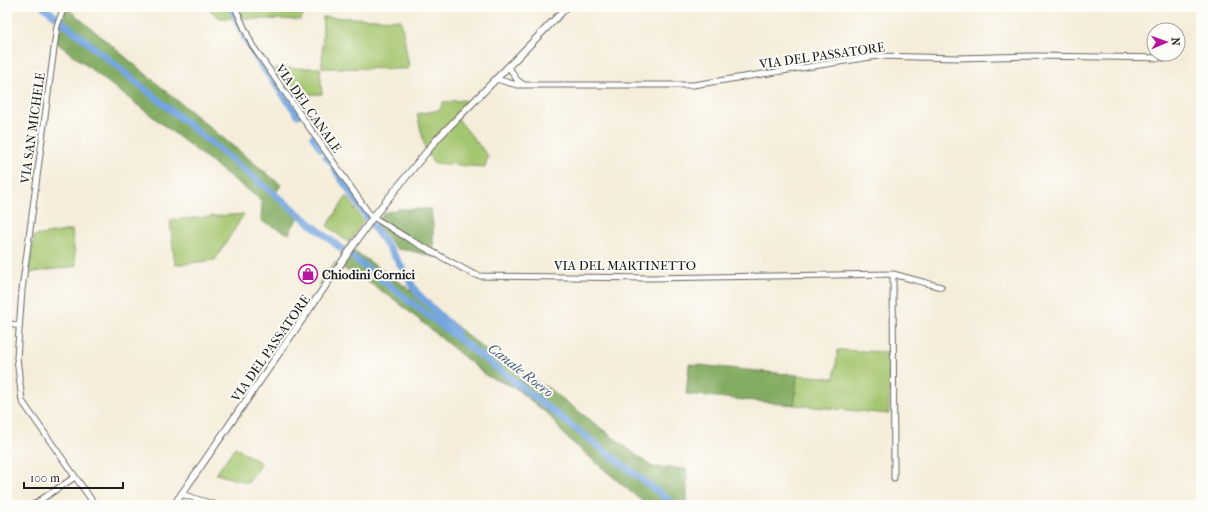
<svg xmlns="http://www.w3.org/2000/svg" width="1208" height="512" viewBox="0 0 1208 512" font-family="'IM FELL French Canon',serif">
  <style>
    .green { fill: #a4c66f; stroke: #607146 }
    .forest { fill: #83ab62; stroke: #50643f }
    .lines { fill: none; stroke-linecap: round; stroke-linejoin: round }
    .canal { stroke: #75a5df; stroke-width: 7 }
    .minor-casing { stroke: #68655e; stroke-width: 7 }
    .tertiary-casing { stroke: #68655e; stroke-width: 8 }
    .minor { stroke: #fff; stroke-width: 5 }
    .tertiary { stroke: #fff; stroke-width: 6 }
    .labels { text-anchor: middle; stroke-width: 4; stroke-linejoin: round; paint-order: stroke }
    .street-label { font-size: 13px; fill: #1c1c1c; stroke: #fdfcf7 }
    .poi-label { font-size: 13px; font-weight: bold; fill: #1c1c1c; stroke: #fdfcf7; text-anchor: start }
    .water-label { font-size: 14px; font-style: italic; fill: #445a74; stroke: #fdfcf7 }
  </style>
  <rect width="100%" height="100%" fill="#fdfcf7"/>
  <filter id="ink" filterUnits="userSpaceOnUse"><feTurbulence type="fractalNoise" baseFrequency=".025" numOctaves="2"/><feDisplacementMap in="SourceGraphic" scale="8" xChannelSelector="R" yChannelSelector="G"/><feConvolveMatrix kernelMatrix="1 2 1 2 8 2 1 2 1" color-interpolation-filters="sRGB"/></filter>
  <filter id="wash" filterUnits="userSpaceOnUse"><feTurbulence type="fractalNoise" baseFrequency=".012" numOctaves="4" result="noise"/><feDisplacementMap in="SourceGraphic" scale="16" xChannelSelector="R" yChannelSelector="G"/><feGaussianBlur stdDeviation="0.9" result="paint"/><feColorMatrix in="noise" values="0 0 0 0 0 0 0 0 0 0 0 0 0 0 0 0 0 1.4 0 .05"/><feComposite in="paint" operator="in"/></filter>
  <g filter="url(#wash)">
    <rect width="100%" height="100%" fill="#f5edda"/>
    <path class="green" d="M 206,7 L 309,7 L 300,20 L 220,18 Z
      M 323,17 L 401,20 L 409,67 L 408,69 L 322,68 Z
      M 273,68 L 320,68 L 322,94 L 294,95 Z
      M 465,100 L 458,119 L 488,156 L 485,167 L 433,163 L 425,148 L 417,114 L 440,110 L 443,102 Z
      M 347,196 L 363,221 L 349,243 L 327,226 Z
      M 244,214 L 215,260 L 175,265 L 170,220 Z
      M 72,230 L 76,266 L 28,273 L 34,236 Z
      M 334,263 L 336,263 L 335,265 L 322,286 L 320,285 L 320,281 Z
      M 838,350 L 889,352 L 889,414 L 794,405 L 797,375 L 834,378 Z
      M 235,447 L 261,463 L 248,483 L 216,474 Z"/>
    <path class="forest" d="M 67,8 L 185,107 L 281,185 L 274,196 L 299,215 L 289,234 L 261,221 L 262,201 L 57,43 L 58,28 Z
      M 399,209 L 431,209 L 433,225 L 434,257 L 412,251 L 397,249 L 376,225 L 384,213 Z
      M 353,250 L 425,300 L 495,358 L 548,388 L 652,467 L 687,469 L 687,503 L 689,505 L 646,505 L 565,436 L 550,416 L 514,387 L 487,376 L 395,300 L 368,282 L 341,267 Z
      M 689,364 L 797,375 L 794,405 L 686,394 Z"/>
    <g class="lines">
      <path class="canal" d="M 44,7 L 343,250
        M 231,7 L 247,42 L 261,65 L 298,115
        M 313,137 L 321,149
        M 326,156 L 330,161
        M 334,168 L 367,217
        M 372,225 L 396,258 L 417,293 L 457,332
        M 351,256 L 675,505"/>
    </g>
  </g>
  <g filter="url(#ink)">
    <g class="lines">
      <g class="minor-casing">
        <path id="minor" d="M 64,7 L 57,26 L 22,290 L 17,358 L 22,401 L 95,505
          M 235,7 L 252,45 L 370,215 L 407,238 L 473,274 L 480,276 L 650,278 L 893,274 L 941,287
          M 509,67 L 517,80 L 524,85
          M 496,79 L 517,85 L 693,85 L 877,56 L 958,58 L 1033,56 L 1170,58
          M 893,274 L 894,478
          M 7,323 L 19,326
          M 181,494 L 216,505
          M 33,505 L 75,477"/>
      </g>
      <g class="tertiary-casing">
        <path id="tertiary" d="M 174,505 L 373,217 L 438,138 L 567,7"/>
      </g>
      <use href="#minor" class="minor"/>
      <use href="#tertiary" class="tertiary"/>
    </g>
  </g>
  <defs>
    <g id="shop-ring" transform="scale(1)"><circle r="9.5" fill="#fdfcf7" stroke="#b5179e" stroke-width="1.5"/><path d="M-5-2.5h2.3a2.7 3.5 0 0 1 5.4 0H5L5.5 6h-11ZM-1.5-2.5h3a1.5 2.3 0 0 0-3 0Z" fill="#b5179e"/></g>
  </defs>
  <g fill-rule="evenodd">
    <use href="#shop-ring" x="308" y="274"/>
  </g>
  <g class="labels">
    <g class="street-label">
      <text transform="translate(822 55) rotate(-8)" y="5">VIA DEL PASSATORE</text>
      <text transform="translate(309 108) rotate(55)" y="5">VIA DEL CANALE</text>
      <text transform="translate(32 128) rotate(-82)" y="5">VIA SAN MICHELE</text>
      <text x="625" y="270">VIA DEL MARTINETTO</text>
      <text transform="translate(270 348) rotate(-55)" y="5">VIA DEL PASSATORE</text>
    </g>
    <g class="poi-label">
      <text x="322" y="279">Chiodini Cornici</text>
    </g>
    <g class="water-label">
      <text transform="translate(521 370) rotate(38)" y="5">Canale Roero</text>
    </g>
  </g>
  <rect width="1208" height="512" fill="none" stroke="#fdfcf7" stroke-width="24"/>
  <g transform="translate(1166 42) rotate(88)"><circle r="19" fill="#fdfcf7" stroke="#a3a29f"/>
  <path d="M0-3L7 15L0 10L-7 15Z" fill="#b5179e"/>
  <text y="-6" font-size="11" font-weight="bold" text-anchor="middle" fill="#1c1c1c">N</text>
  </g>
  <path d="M24 482v6h99v-6" fill="none" stroke="#1c1c1c" stroke-width="2"/>
  <text x="30" y="482" font-size="12" fill="#1c1c1c" stroke="#fdfcf7" stroke-width="3" paint-order="stroke">100 m</text>
</svg>
